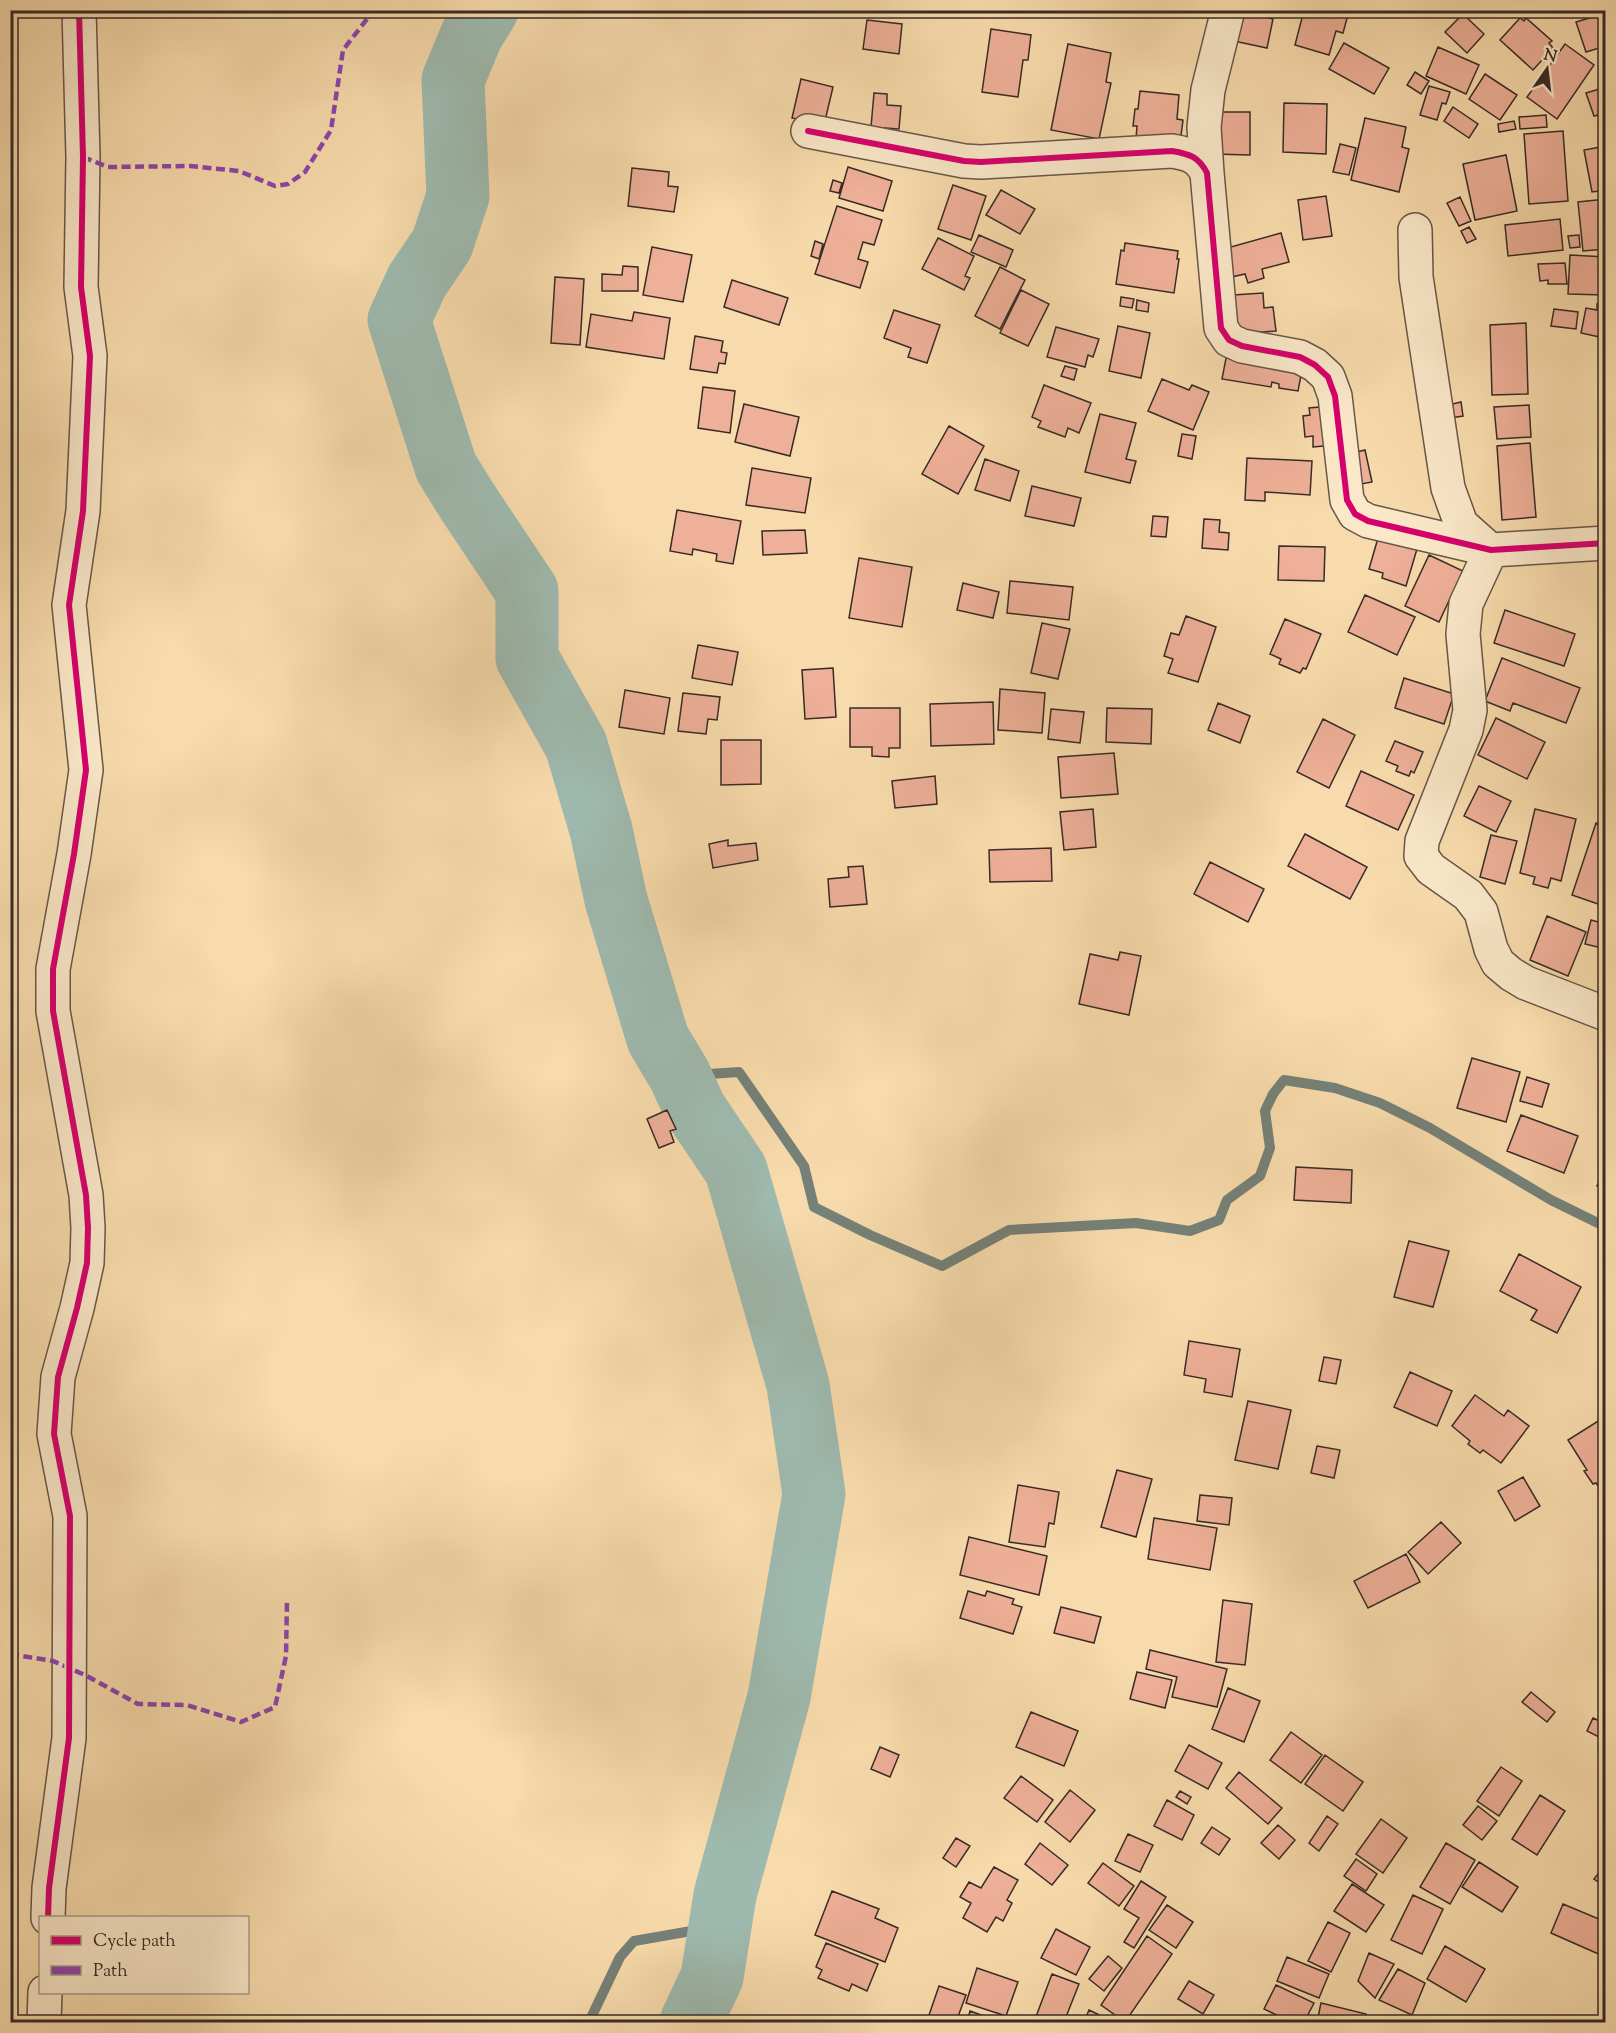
<svg xmlns="http://www.w3.org/2000/svg" width="1616" height="2033" viewBox="0 0 1616 2033" font-family="'Sorts Mill Goudy',serif">
  <style>
    .lines { fill: none; stroke-linecap: round; stroke-linejoin: round }
    .stream { stroke: #758178; stroke-width: 10 }
    .river { stroke: #9ebaaf; stroke-width: 63 }
    .building { fill: #eeb098; stroke: #382b26; stroke-width: 1.5 }
    .minor-casing { stroke: #685748; stroke-width: 36 }
    .minor { stroke: #fae8c9; stroke-width: 33 }
    .quiet { stroke: #8e44ad; stroke-width: 4.5; stroke-dasharray: 9 4.5; stroke-linecap: butt }
    .cycleway-casing { stroke: #fae8c9; stroke-width: 10 }
    .cycleway { stroke: #d6006c; stroke-width: 6 }
  </style>
  <rect width="100%" height="100%" fill="#f8dbac"/>
  <filter id="stains"><feTurbulence type="fractalNoise" baseFrequency=".00333" numOctaves="4"/><feColorMatrix values="0 0 0 0 .2 0 0 0 0 .09 0 0 0 0 .02 0 0 0 .5 -.17"/></filter>
  <radialGradient id="worn" r=".72"><stop offset=".6" stop-color="#630" stop-opacity="0"/><stop offset="1" stop-color="#630" stop-opacity=".3"/></radialGradient>
  <g class="lines">
    <path class="stream" d="M 680,1076 L 739,1072 L 804,1166 L 814,1207 L 870,1235 L 942,1266 L 1009,1230 L 1136,1223 L 1190,1231 L 1219,1220 L 1227,1200 L 1260,1176 L 1270,1148 L 1265,1111 L 1273,1094 L 1284,1080 L 1335,1088 L 1380,1103 L 1430,1128 L 1551,1200 L 1606,1227
      M 589,2022 L 620,1957 L 634,1941 L 720,1926"/>
    <path class="river" d="M 487,10 L 472,34 L 453,80 L 458,196 L 442,244 L 417,281 L 399,320 L 446,467 L 467,501 L 527,591 L 527,658 L 576,745 L 601,830 L 616,900 L 658,1039 L 680,1076 L 695,1109 L 736,1170 L 798,1385 L 814,1494 L 779,1697 L 725,1895 L 712,1977 L 691,2022"/>
  </g>
  <path class="building" d="M 1304,10 L 1349,11 L 1343,33 L 1336,31 L 1329,55 L 1295,45 Z
    M 1235,11 L 1273,19 L 1267,48 L 1229,40 Z
    M 1606,13 L 1606,46 L 1586,52 L 1576,22 Z
    M 1463,14 L 1484,34 L 1467,53 L 1445,32 Z
    M 1520,18 L 1524,21 L 1526,18 L 1552,41 L 1549,43 L 1553,48 L 1533,70 L 1500,40 Z
    M 867,20 L 902,24 L 899,54 L 863,49 Z
    M 991,29 L 1031,35 L 1028,60 L 1023,60 L 1018,97 L 982,92 Z
    M 1344,43 L 1389,68 L 1374,94 L 1329,69 Z
    M 1068,44 L 1111,53 L 1106,82 L 1111,83 L 1099,139 L 1051,130 Z
    M 1565,44 L 1594,65 L 1557,119 L 1527,97 Z
    M 1438,47 L 1479,65 L 1466,94 L 1426,76 Z
    M 1415,72 L 1429,81 L 1421,94 L 1407,85 Z
    M 1485,74 L 1517,95 L 1500,120 L 1469,99 Z
    M 801,79 L 833,87 L 824,125 L 792,118 Z
    M 1429,86 L 1450,92 L 1446,104 L 1442,103 L 1437,120 L 1420,115 Z
    M 1606,87 L 1606,113 L 1594,116 L 1586,93 Z
    M 1140,91 L 1179,95 L 1177,119 L 1183,120 L 1180,143 L 1136,139 L 1137,126 L 1133,126 L 1135,109 L 1138,109 Z
    M 874,93 L 887,94 L 887,105 L 901,106 L 899,129 L 871,127 Z
    M 1284,103 L 1327,104 L 1326,154 L 1283,152 Z
    M 1453,107 L 1478,124 L 1469,138 L 1444,121 Z
    M 1213,112 L 1250,112 L 1250,155 L 1213,154 Z
    M 1546,115 L 1547,127 L 1520,129 L 1519,117 Z
    M 1365,118 L 1406,127 L 1402,147 L 1409,149 L 1399,192 L 1351,180 Z
    M 1514,121 L 1516,129 L 1499,132 L 1498,124 Z
    M 1563,131 L 1568,201 L 1529,204 L 1524,134 Z
    M 1340,144 L 1356,148 L 1349,175 L 1333,172 Z
    M 1606,146 L 1606,190 L 1592,192 L 1584,150 Z
    M 1506,155 L 1517,211 L 1475,220 L 1463,164 Z
    M 848,167 L 892,181 L 883,211 L 839,198 Z
    M 632,168 L 669,172 L 668,186 L 678,187 L 674,212 L 628,206 Z
    M 833,180 L 842,183 L 839,193 L 830,191 Z
    M 953,185 L 986,196 L 971,240 L 938,229 Z
    M 1001,190 L 1035,209 L 1020,234 L 986,215 Z
    M 1326,196 L 1332,236 L 1303,240 L 1298,200 Z
    M 1460,197 L 1471,221 L 1459,226 L 1447,203 Z
    M 1606,199 L 1606,249 L 1583,251 L 1578,202 Z
    M 837,206 L 882,220 L 874,245 L 863,242 L 858,259 L 868,262 L 860,288 L 815,274 Z
    M 1560,219 L 1563,250 L 1508,256 L 1505,225 Z
    M 1469,227 L 1476,239 L 1467,243 L 1461,231 Z
    M 1281,233 L 1289,262 L 1262,269 L 1264,278 L 1248,283 L 1245,274 L 1227,278 L 1220,250 Z
    M 979,235 L 1013,250 L 1006,267 L 971,252 Z
    M 1579,235 L 1580,247 L 1570,248 L 1568,236 Z
    M 938,238 L 974,256 L 965,276 L 970,278 L 964,290 L 922,269 Z
    M 815,241 L 823,244 L 819,259 L 811,256 Z
    M 1125,243 L 1178,251 L 1177,259 L 1179,259 L 1174,293 L 1116,284 L 1121,250 L 1124,251 Z
    M 652,247 L 692,255 L 683,302 L 643,295 Z
    M 1570,255 L 1606,257 L 1604,295 L 1568,294 Z
    M 1565,263 L 1567,284 L 1548,284 L 1548,280 L 1540,281 L 1538,264 Z
    M 623,266 L 638,267 L 638,291 L 602,291 L 602,274 L 622,275 Z
    M 1000,267 L 1025,280 L 1000,329 L 975,316 Z
    M 555,277 L 584,279 L 580,345 L 551,343 Z
    M 732,280 L 788,298 L 779,325 L 724,307 Z
    M 1021,290 L 1049,304 L 1028,346 L 1000,333 Z
    M 1263,293 L 1264,308 L 1273,307 L 1276,331 L 1237,334 L 1233,295 Z
    M 1121,297 L 1134,299 L 1132,308 L 1120,306 Z
    M 1137,300 L 1149,303 L 1148,312 L 1136,310 Z
    M 1597,304 L 1606,306 L 1604,338 L 1581,333 L 1586,308 L 1597,310 Z
    M 1554,309 L 1578,312 L 1576,329 L 1551,326 Z
    M 894,310 L 940,325 L 927,363 L 908,357 L 911,348 L 884,338 Z
    M 634,312 L 670,318 L 664,359 L 586,347 L 591,314 L 632,321 Z
    M 1526,323 L 1528,394 L 1492,395 L 1490,325 Z
    M 1118,326 L 1150,333 L 1141,378 L 1109,371 Z
    M 1056,327 L 1099,339 L 1093,357 L 1088,355 L 1085,367 L 1047,357 Z
    M 695,336 L 723,341 L 721,352 L 727,353 L 725,364 L 719,363 L 717,373 L 690,369 Z
    M 1227,353 L 1303,365 L 1298,391 L 1279,388 L 1279,384 L 1272,382 L 1271,387 L 1222,379 Z
    M 1065,366 L 1077,369 L 1074,380 L 1061,376 Z
    M 1162,379 L 1189,390 L 1192,385 L 1209,392 L 1193,430 L 1148,411 Z
    M 1044,385 L 1091,403 L 1079,433 L 1068,428 L 1065,437 L 1038,427 L 1041,421 L 1032,417 Z
    M 703,387 L 735,391 L 730,433 L 698,428 Z
    M 1461,402 L 1463,416 L 1450,418 L 1448,405 Z
    M 744,404 L 799,417 L 790,456 L 735,442 Z
    M 1529,405 L 1531,437 L 1497,439 L 1494,407 Z
    M 1330,406 L 1335,445 L 1313,447 L 1313,436 L 1305,437 L 1303,416 L 1310,415 L 1309,408 Z
    M 1100,414 L 1136,423 L 1126,459 L 1136,461 L 1130,483 L 1085,472 Z
    M 949,426 L 984,446 L 958,494 L 922,474 Z
    M 1182,434 L 1196,436 L 1192,459 L 1178,456 Z
    M 1530,443 L 1536,517 L 1502,520 L 1497,446 Z
    M 1365,450 L 1372,482 L 1351,486 L 1344,455 Z
    M 1247,458 L 1312,461 L 1310,495 L 1265,492 L 1265,501 L 1245,500 Z
    M 985,459 L 1019,471 L 1010,501 L 975,490 Z
    M 752,468 L 811,478 L 805,513 L 746,505 Z
    M 1032,486 L 1081,498 L 1074,526 L 1025,516 Z
    M 677,510 L 741,521 L 733,564 L 716,561 L 717,554 L 693,549 L 692,555 L 670,551 Z
    M 1153,516 L 1168,517 L 1166,537 L 1151,536 Z
    M 1204,519 L 1220,520 L 1219,532 L 1229,533 L 1228,550 L 1202,548 Z
    M 805,530 L 807,553 L 763,555 L 762,531 Z
    M 1378,538 L 1417,549 L 1406,586 L 1382,578 L 1383,573 L 1369,569 Z
    M 1279,546 L 1325,547 L 1324,581 L 1278,580 Z
    M 1429,555 L 1463,571 L 1439,622 L 1405,606 Z
    M 859,558 L 912,567 L 902,627 L 849,618 Z
    M 1010,581 L 1073,587 L 1069,620 L 1007,613 Z
    M 963,583 L 999,592 L 993,618 L 957,610 Z
    M 1365,595 L 1415,617 L 1397,655 L 1348,632 Z
    M 1505,610 L 1575,634 L 1564,666 L 1494,643 Z
    M 1186,616 L 1216,627 L 1198,682 L 1168,673 L 1173,659 L 1164,656 L 1171,633 L 1179,635 Z
    M 1285,619 L 1321,634 L 1306,669 L 1303,668 L 1300,673 L 1279,664 L 1281,659 L 1270,654 Z
    M 1042,623 L 1070,629 L 1058,679 L 1031,673 Z
    M 698,645 L 738,652 L 732,685 L 692,678 Z
    M 1502,658 L 1580,688 L 1566,723 L 1513,703 L 1510,711 L 1485,701 Z
    M 833,668 L 836,717 L 805,719 L 802,670 Z
    M 1404,678 L 1454,694 L 1444,724 L 1395,708 Z
    M 1000,689 L 1045,693 L 1042,733 L 998,730 Z
    M 625,690 L 670,698 L 664,734 L 619,727 Z
    M 683,693 L 720,697 L 717,720 L 708,719 L 706,734 L 678,731 Z
    M 993,702 L 994,744 L 931,746 L 930,704 Z
    M 1218,703 L 1250,716 L 1240,743 L 1208,730 Z
    M 850,708 L 900,708 L 900,748 L 889,748 L 889,757 L 872,756 L 872,747 L 850,747 Z
    M 1107,708 L 1152,709 L 1151,744 L 1106,742 Z
    M 1051,709 L 1084,712 L 1080,743 L 1048,739 Z
    M 1496,718 L 1545,742 L 1527,779 L 1478,755 Z
    M 1323,719 L 1355,735 L 1329,788 L 1297,772 Z
    M 721,740 L 761,740 L 761,784 L 721,785 Z
    M 1395,741 L 1423,752 L 1414,773 L 1411,771 L 1409,776 L 1396,771 L 1398,766 L 1386,761 Z
    M 1114,753 L 1118,794 L 1061,798 L 1058,757 Z
    M 1361,771 L 1414,795 L 1398,830 L 1346,806 Z
    M 935,776 L 937,804 L 895,808 L 892,781 Z
    M 1479,786 L 1511,801 L 1496,832 L 1464,816 Z
    M 1093,809 L 1096,847 L 1064,850 L 1060,812 Z
    M 1535,809 L 1576,819 L 1561,881 L 1551,878 L 1548,888 L 1533,884 L 1535,877 L 1520,873 Z
    M 1596,823 L 1606,827 L 1606,898 L 1603,897 L 1601,905 L 1572,895 Z
    M 1305,834 L 1367,867 L 1350,899 L 1288,866 Z
    M 1491,835 L 1517,841 L 1505,884 L 1480,877 Z
    M 728,840 L 728,846 L 756,843 L 758,860 L 713,868 L 709,844 Z
    M 1051,848 L 1052,881 L 990,882 L 989,850 Z
    M 1210,862 L 1264,889 L 1248,922 L 1194,894 Z
    M 863,866 L 867,904 L 830,907 L 828,879 L 849,877 L 848,867 Z
    M 1547,916 L 1586,932 L 1568,976 L 1530,960 Z
    M 1591,920 L 1606,924 L 1606,949 L 1585,944 Z
    M 1120,952 L 1141,956 L 1129,1015 L 1079,1004 L 1090,954 L 1118,960 Z
    M 1472,1058 L 1520,1072 L 1506,1122 L 1457,1108 Z
    M 1527,1077 L 1549,1084 L 1542,1107 L 1520,1101 Z
    M 667,1110 L 676,1129 L 670,1131 L 674,1142 L 659,1148 L 647,1119 Z
    M 1521,1115 L 1578,1136 L 1564,1173 L 1507,1151 Z
    M 1606,1165 L 1606,1189 L 1597,1186 Z
    M 1296,1167 L 1352,1170 L 1351,1203 L 1294,1200 Z
    M 1409,1241 L 1449,1251 L 1433,1307 L 1394,1297 Z
    M 1519,1254 L 1581,1287 L 1557,1333 L 1531,1320 L 1537,1310 L 1500,1291 Z
    M 1189,1341 L 1240,1349 L 1232,1397 L 1204,1392 L 1206,1379 L 1184,1375 Z
    M 1324,1357 L 1341,1360 L 1336,1384 L 1319,1381 Z
    M 1410,1372 L 1452,1391 L 1437,1426 L 1394,1407 Z
    M 1475,1395 L 1504,1416 L 1508,1410 L 1529,1426 L 1501,1463 L 1483,1450 L 1480,1453 L 1468,1444 L 1470,1441 L 1452,1426 Z
    M 1248,1401 L 1291,1410 L 1278,1469 L 1235,1460 Z
    M 1603,1418 L 1606,1422 L 1606,1494 L 1604,1495 L 1596,1483 L 1593,1484 L 1584,1471 L 1587,1470 L 1568,1440 Z
    M 1317,1446 L 1340,1450 L 1334,1478 L 1311,1473 Z
    M 1117,1470 L 1152,1479 L 1136,1537 L 1101,1527 Z
    M 1523,1477 L 1540,1506 L 1515,1521 L 1498,1491 Z
    M 1018,1485 L 1059,1492 L 1054,1524 L 1049,1523 L 1045,1547 L 1009,1542 Z
    M 1200,1495 L 1232,1498 L 1229,1525 L 1197,1521 Z
    M 1154,1518 L 1217,1528 L 1210,1570 L 1148,1559 Z
    M 1441,1522 L 1461,1543 L 1428,1574 L 1408,1552 Z
    M 969,1537 L 1047,1556 L 1039,1595 L 960,1575 Z
    M 1406,1554 L 1420,1582 L 1368,1608 L 1354,1581 Z
    M 968,1591 L 985,1596 L 987,1591 L 1014,1599 L 1012,1604 L 1022,1607 L 1013,1634 L 960,1618 Z
    M 1223,1600 L 1252,1604 L 1245,1665 L 1216,1662 Z
    M 1061,1607 L 1101,1617 L 1094,1643 L 1054,1633 Z
    M 1150,1650 L 1227,1669 L 1217,1707 L 1172,1697 L 1177,1677 L 1146,1669 Z
    M 1137,1672 L 1172,1680 L 1165,1708 L 1130,1699 Z
    M 1228,1688 L 1260,1701 L 1244,1742 L 1212,1729 Z
    M 1531,1692 L 1555,1712 L 1547,1722 L 1522,1702 Z
    M 1031,1712 L 1078,1731 L 1064,1766 L 1016,1747 Z
    M 1593,1718 L 1606,1724 L 1606,1734 L 1603,1739 L 1587,1731 Z
    M 1291,1732 L 1322,1755 L 1301,1783 L 1270,1760 Z
    M 1189,1745 L 1222,1763 L 1208,1789 L 1175,1771 Z
    M 880,1747 L 899,1755 L 890,1777 L 871,1769 Z
    M 1325,1755 L 1363,1782 L 1343,1811 L 1305,1784 Z
    M 1501,1767 L 1522,1781 L 1499,1816 L 1477,1801 Z
    M 1239,1772 L 1282,1808 L 1268,1824 L 1226,1788 Z
    M 1021,1776 L 1053,1800 L 1037,1822 L 1004,1798 Z
    M 1070,1790 L 1095,1810 L 1070,1842 L 1045,1822 Z
    M 1180,1791 L 1191,1797 L 1187,1804 L 1176,1797 Z
    M 1540,1795 L 1565,1811 L 1537,1855 L 1512,1839 Z
    M 1167,1800 L 1194,1815 L 1182,1840 L 1154,1826 Z
    M 1478,1806 L 1497,1821 L 1482,1840 L 1463,1825 Z
    M 1327,1816 L 1338,1824 L 1319,1851 L 1309,1843 Z
    M 1381,1819 L 1407,1838 L 1383,1873 L 1356,1854 Z
    M 1278,1825 L 1295,1840 L 1279,1859 L 1261,1843 Z
    M 1212,1827 L 1230,1839 L 1219,1855 L 1201,1843 Z
    M 1128,1834 L 1153,1845 L 1140,1872 L 1115,1861 Z
    M 956,1838 L 970,1846 L 956,1867 L 943,1858 Z
    M 1040,1843 L 1068,1865 L 1052,1885 L 1025,1864 Z
    M 1446,1843 L 1475,1860 L 1450,1904 L 1420,1887 Z
    M 1356,1859 L 1377,1874 L 1366,1891 L 1344,1876 Z
    M 1479,1862 L 1518,1887 L 1502,1912 L 1462,1887 Z
    M 1103,1863 L 1134,1886 L 1119,1906 L 1088,1883 Z
    M 1606,1864 L 1606,1887 L 1594,1879 Z
    M 994,1867 L 1018,1880 L 1007,1900 L 1012,1903 L 1003,1921 L 996,1917 L 987,1932 L 963,1918 L 971,1903 L 960,1897 L 969,1882 L 981,1888 Z
    M 1141,1881 L 1166,1897 L 1134,1948 L 1124,1942 L 1139,1918 L 1124,1909 Z
    M 1352,1884 L 1384,1905 L 1366,1932 L 1334,1911 Z
    M 832,1891 L 879,1909 L 875,1918 L 898,1928 L 885,1962 L 815,1935 Z
    M 1413,1895 L 1443,1909 L 1422,1954 L 1391,1940 Z
    M 1563,1904 L 1606,1922 L 1606,1951 L 1603,1956 L 1551,1933 Z
    M 1167,1905 L 1193,1922 L 1176,1948 L 1149,1930 Z
    M 1328,1922 L 1350,1933 L 1331,1972 L 1308,1961 Z
    M 1056,1929 L 1090,1947 L 1076,1975 L 1041,1958 Z
    M 1147,1936 L 1172,1954 L 1125,2022 L 1101,2005 Z
    M 826,1943 L 878,1964 L 867,1991 L 852,1984 L 849,1991 L 818,1978 L 822,1970 L 816,1967 Z
    M 1445,1946 L 1485,1969 L 1466,2002 L 1427,1979 Z
    M 1369,1953 L 1394,1964 L 1375,1998 L 1358,1981 Z
    M 1108,1956 L 1122,1968 L 1104,1991 L 1089,1979 Z
    M 1287,1957 L 1329,1974 L 1319,1998 L 1277,1981 Z
    M 977,1968 L 1018,1982 L 1006,2016 L 966,2003 Z
    M 1398,1969 L 1425,1983 L 1412,2015 L 1379,2000 Z
    M 1052,1974 L 1079,1984 L 1064,2022 L 1034,2022 Z
    M 1189,1981 L 1214,1995 L 1203,2014 L 1178,1999 Z
    M 1276,1985 L 1314,2003 L 1304,2022 L 1291,2022 L 1264,2009 Z
    M 939,1986 L 966,1995 L 956,2022 L 943,2022 L 928,2018 Z
    M 1321,2003 L 1366,2014 L 1364,2022 L 1317,2022 Z
    M 1089,2010 L 1114,2022 L 1084,2022 Z
    M 970,2011 L 984,2016 L 982,2022 L 967,2022 Z"/>
  <g class="lines">
    <g class="minor-casing">
      <path id="minor" d="M 808,131 L 964,161 L 981,162 L 1172,151 C 1190,154 1199,157 1207,173 L 1221,328 L 1229,340 L 1242,346 L 1300,357 L 1315,365 L 1328,377 L 1335,396 L 1347,500 L 1355,514 L 1368,521 L 1491,550 L 1606,543
        M 1207,173 L 1204,127 L 1208,90 L 1228,10
        M 1415,230 L 1416,277 L 1448,488 L 1461,524 L 1489,549
        M 1491,550 L 1466,604 L 1463,634 L 1470,710 L 1466,730 L 1422,841 L 1421,856 L 1431,869 L 1468,895 L 1481,912 L 1491,949 L 1498,963 L 1511,974 L 1526,983 L 1606,1014
        M 48,1918 L 49,1888 L 69,1738 L 70,1516 L 54,1434 L 58,1377 L 77,1308 L 87,1263 L 88,1228 L 86,1195 L 53,1011 L 53,969 L 74,854 L 86,770 L 69,605 L 83,511 L 90,356 L 81,287 L 83,157 L 79,10
        M 44,2022 L 45,1992"/>
    </g>
    <use href="#minor" class="minor"/>
    <path class="quiet" d="M 83,157 L 108,167 L 190,166 L 239,171 L 275,186 L 288,184 L 305,172 L 331,130 L 343,50 L 374,10
      M 10,1654 L 53,1661 L 85,1675 L 138,1704 L 187,1705 L 241,1722 L 275,1707 L 286,1656 L 287,1599"/>
    <g class="cycleway-casing">
      <path id="cycleway" d="M 808,131 L 964,161 L 981,162 L 1172,151 C 1190,154 1199,157 1207,173 L 1221,328 L 1229,340 L 1242,346 L 1300,357 L 1315,365 L 1328,377 L 1335,396 L 1347,500 L 1355,514 L 1368,521 L 1491,550 L 1606,543
        M 48,1918 L 49,1888 L 69,1738 L 70,1516 L 54,1434 L 58,1377 L 77,1308 L 87,1263 L 88,1228 L 86,1195 L 53,1011 L 53,969 L 74,854 L 86,770 L 69,605 L 83,511 L 90,356 L 81,287 L 83,157 L 79,10"/>
    </g>
    <use href="#cycleway" class="cycleway"/>
  </g>
  <rect width="1616" height="2033" fill="none" stroke="#f8dbac" stroke-width="36"/>
  <rect x="12" y="12" width="1592" height="2009" fill="none" stroke="#382b26" stroke-width="3"/>
  <rect x="18" y="18" width="1580" height="1997" fill="none" stroke="#382b26" stroke-width="1.5"/>
  <rect x="39" y="1916" width="210" height="78" fill="#fae8c9" stroke="#ac9c88" stroke-width="1.5"/>
  <rect x="51" y="1936" width="30" height="9" fill="#d6006c" stroke="#ac9c88" stroke-width="1.5"/>
  <text x="93" y="1946" font-size="18" fill="#382b26">Cycle path</text>
  <rect x="51" y="1966" width="30" height="9" fill="#8e44ad" stroke="#ac9c88" stroke-width="1.5"/>
  <text x="93" y="1976" font-size="18" fill="#382b26">Path</text>
  <g transform="translate(1547 69) rotate(14)" stroke="#fae8c9" stroke-width="4.5" paint-order="stroke">
  <path d="M0-4.5L10 22L0 15L-10 22Z" fill="#382b26"/>
  <text y="-9" font-size="16" font-weight="bold" text-anchor="middle" fill="#382b26">N</text>
  </g>
  <rect width="100%" height="100%" filter="url(#stains)"/>
  <rect width="100%" height="100%" fill="url(#worn)"/>
</svg>
